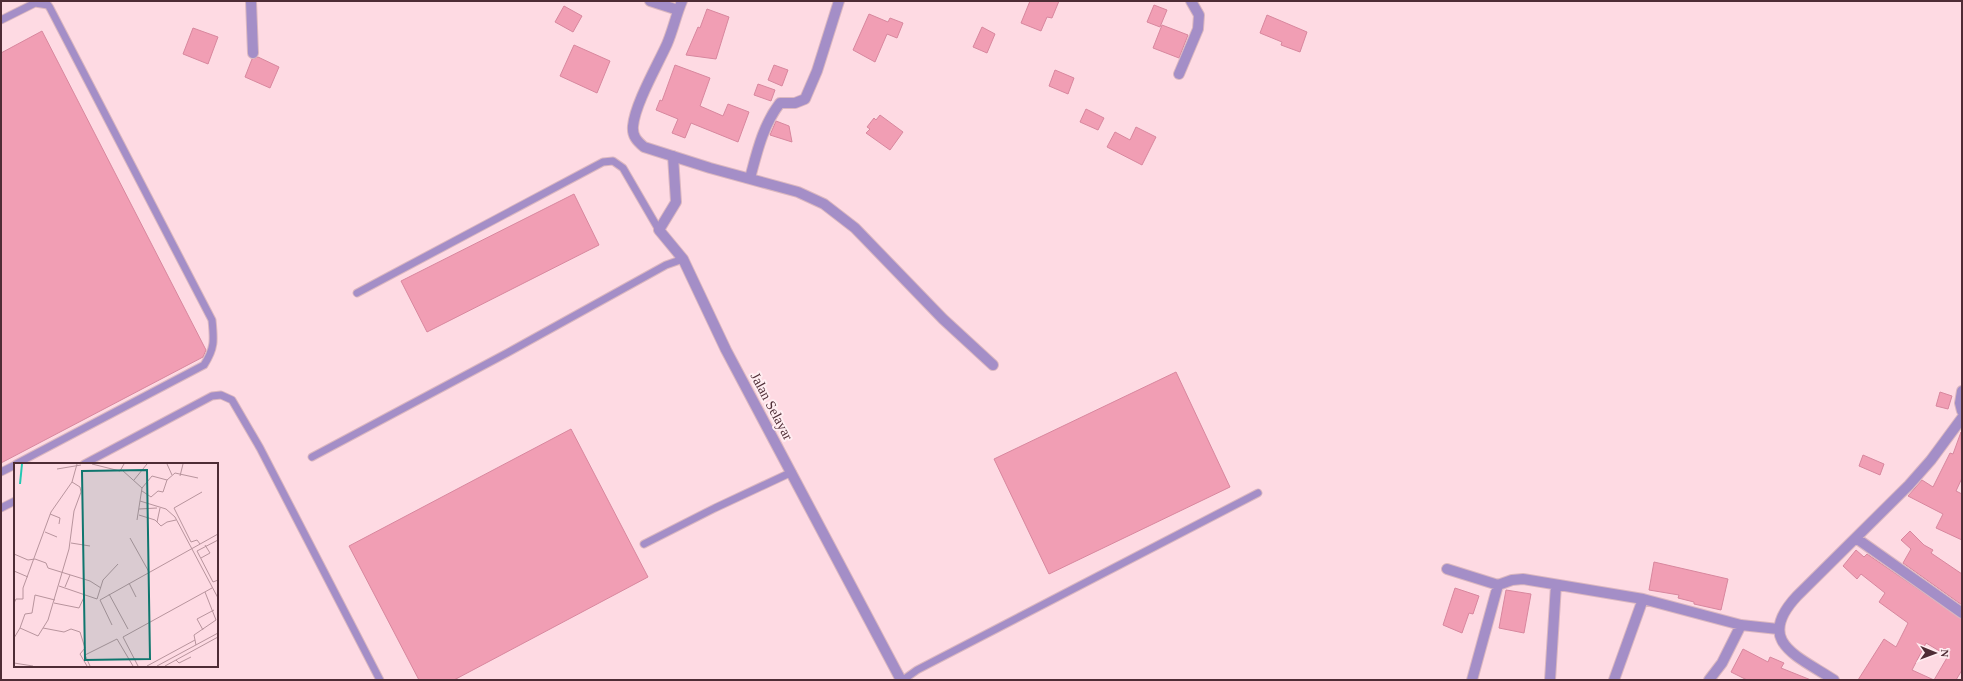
<svg xmlns="http://www.w3.org/2000/svg" width="1963" height="681" viewBox="0 0 1963 681" font-family="Georgia,serif">
  <style>
    .building { fill: #f19eb4; stroke: #d8879e }
    .lines { fill: none; stroke-linecap: round; stroke-linejoin: round }
    .service-casing { stroke: #dbb7c0; stroke-width: 9 }
    .minor-casing { stroke: #dbb7c0; stroke-width: 12 }
    .service { stroke: #a48ec7; stroke-width: 7 }
    .minor { stroke: #a48ec7; stroke-width: 10 }
    .labels { text-anchor: middle; stroke-width: 4; stroke-linejoin: round; paint-order: stroke }
    .street-label { font-size: 14px; fill: #4e2c35; stroke: #ffedf1 }
    .inset-river { fill: none; stroke: #23c7b3; stroke-width: 2 }
    .inset-road { fill: none; stroke: #b8949d; stroke-width: 1 }
    .view { fill: #0f766e; fill-opacity: 0.15; stroke: #0f766e; stroke-width: 2 }
    .inset-edge { fill: none; stroke: #4e2c35; stroke-width: 2 }
  </style>
  <rect width="100%" height="100%" fill="#fedae3"/>
  <path class="building" d="M 1030,1 L 1059,1 L 1052,18 L 1047,17 L 1041,31 L 1021,23 Z
    M 1154,5 L 1167,10 L 1160,27 L 1147,22 Z
    M 564,6 L 582,16 L 573,32 L 555,22 Z
    M 707,9 L 729,17 L 716,59 L 686,55 L 698,27 L 700,28 Z
    M 869,14 L 888,22 L 890,18 L 903,23 L 897,38 L 887,34 L 875,62 L 853,50 Z
    M 1267,15 L 1307,32 L 1300,52 L 1281,45 L 1282,42 L 1260,33 Z
    M 1162,25 L 1188,35 L 1179,58 L 1153,48 Z
    M 982,27 L 995,34 L 987,53 L 973,47 Z
    M 193,28 L 218,37 L 208,64 L 183,54 Z
    M 42,31 L 206,350 L 203,357 L 1,463 L 1,53 Z
    M 574,45 L 610,61 L 597,93 L 560,76 Z
    M 258,57 L 279,67 L 270,88 L 245,77 L 252,59 Z
    M 675,65 L 710,78 L 700,106 L 723,116 L 728,104 L 749,112 L 738,142 L 691,123 L 685,138 L 672,133 L 678,119 L 656,110 L 660,100 L 662,101 Z
    M 774,65 L 788,70 L 782,86 L 768,80 Z
    M 1055,70 L 1074,78 L 1068,94 L 1049,86 Z
    M 758,84 L 775,90 L 771,101 L 754,95 Z
    M 1086,109 L 1104,118 L 1098,130 L 1080,122 Z
    M 880,115 L 903,132 L 890,150 L 866,133 L 870,129 L 867,127 L 874,118 L 876,120 Z
    M 776,121 L 789,126 L 792,142 L 770,135 Z
    M 1136,127 L 1156,137 L 1142,165 L 1107,147 L 1115,132 L 1130,140 Z
    M 574,194 L 599,245 L 427,332 L 401,281 Z
    M 1176,372 L 1230,487 L 1049,574 L 994,459 Z
    M 1940,392 L 1952,396 L 1948,409 L 1936,406 Z
    M 571,429 L 648,577 L 454,680 L 419,680 L 349,546 Z
    M 1961,432 L 1962,478 L 1956,491 L 1962,494 L 1962,540 L 1936,528 L 1943,514 L 1908,496 L 1922,480 L 1933,487 L 1950,453 L 1953,454 Z
    M 1863,455 L 1884,464 L 1880,475 L 1859,466 Z
    M 1910,531 L 1924,545 L 1933,550 L 1931,553 L 1962,574 L 1962,605 L 1903,563 L 1911,549 L 1901,540 Z
    M 1856,550 L 1864,557 L 1867,554 L 1962,619 L 1962,670 L 1956,680 L 1934,680 L 1948,656 L 1926,643 L 1912,670 L 1934,680 L 1858,680 L 1884,639 L 1896,647 L 1908,623 L 1879,602 L 1885,593 L 1861,574 L 1857,579 L 1843,566 Z
    M 1654,562 L 1728,579 L 1721,610 L 1694,604 L 1694,602 L 1678,598 L 1679,595 L 1649,590 Z
    M 1455,588 L 1479,596 L 1473,614 L 1469,613 L 1462,633 L 1443,625 Z
    M 1506,590 L 1531,594 L 1524,633 L 1499,628 Z
    M 1743,649 L 1768,662 L 1770,657 L 1784,663 L 1781,668 L 1811,680 L 1747,680 L 1731,672 Z"/>
  <g class="lines">
    <g class="service-casing">
      <path id="service" d="M 1,20 L 35,3 L 48,5 L 50,8 L 212,320 C 214,340 215,348 204,365 L 16,464
        M 357,293 L 603,162 L 613,161 L 623,168 L 659,230
        M 312,457 L 507,353 L 666,265 L 683,259
        M 84,464 L 212,396 L 221,395 L 232,400 L 260,448 L 380,680
        M 1,472 L 15,465
        M 1,508 L 15,501
        M 644,544 L 715,508 L 792,472
        M 903,680 L 917,670 L 1258,493"/>
    </g>
    <g class="minor-casing">
      <path id="minor" d="M 251,1 L 253,53
        M 650,1 L 678,10
        M 682,1 C 676,15 673,30 667,44 C 657,66 635,104 633,126 C 632,136 637,141 644,147 L 710,168 L 798,192 L 824,204 L 855,228 L 943,319 L 993,365
        M 1179,74 L 1198,29 L 1199,15 L 1191,1
        M 673,156 L 676,202 L 659,230 L 683,259 L 726,350 L 901,680
        M 750,178 C 757,152 763,125 780,103 L 795,103 L 805,99 L 817,71 L 839,1
        M 1962,391 L 1960,403 L 1962,411
        M 1856,538 L 1962,613
        M 1447,569 L 1498,585 L 1512,580 L 1523,579 L 1643,599 L 1741,625 L 1778,629
        M 1472,680 L 1498,585
        M 1550,680 L 1556,585
        M 1614,680 L 1643,599
        M 1709,680 L 1722,663 L 1741,625
        M 1834,680 C 1798,656 1754,642 1797,596 L 1909,485 L 1931,460 L 1962,418"/>
    </g>
    <use href="#service" class="service"/>
    <use href="#minor" class="minor"/>
  </g>
  <g class="labels">
    <g class="street-label">
      <text transform="translate(772 406) rotate(62)" y="5">Jalan Selayar</text>
    </g>
  </g>
  <g transform="translate(14 463)">
    <rect width="204" height="204" fill="#fedae3"/>
    <path class="inset-river" d="M 6,21 L 8,1"/>
    <path class="inset-road" d="M 78,1 L 106,8 L 110,1M 153,1 L 158,12M 43,6 L 67,2M 108,7 L 128,25M 166,13 L 169,1M 120,17 L 133,1M 128,28 L 137,34 L 144,28 L 149,29 L 153,17M 126,38 L 152,46 L 161,54 L 204,135M 125,46 L 143,45M 36,51 L 46,55 L 45,61M 125,52 L 141,57 L 147,63 L 153,59 L 162,57M 123,57 L 128,25 L 138,13 L 153,17 L 161,10 L 184,15M 143,59 L 146,45M 31,69 L 43,74M 116,75 L 135,109M 204,77 L 183,88 L 199,119 L 204,117M 57,80 L 76,83M 186,81 L 183,77 L 177,79 L 160,45 L 188,29M 0,91 L 14,97 L 21,96 L 32,100 L 34,105 L 76,118 L 87,125M 187,95 L 196,90 L 191,82M 0,108 L 14,114M 115,120 L 122,134M 45,123 L 83,136 L 89,117 L 104,101M 51,124 L 56,112M 95,131 L 114,166M 0,140 L 2,136 L 9,136 L 9,125 L 37,49 L 58,19 L 63,1M 40,140 L 65,145 L 71,132M 98,162 L 86,137 L 204,71M 6,165 L 11,151 L 18,150 L 21,132 L 41,137M 29,165 L 50,169 L 57,166 L 66,169 L 71,185 L 66,191 L 73,203M 189,167 L 183,156 L 200,147M 0,175 L 6,165 L 24,173 L 34,157 L 55,86 L 60,48 L 67,29 L 66,24 L 58,19M 182,182 L 180,172 L 202,157 L 191,129M 162,197 L 165,200 L 177,194M 0,200 L 19,203M 76,203 L 71,192 L 103,176 L 119,203M 124,203 L 109,174 L 198,125M 133,203 L 181,177M 143,203 L 204,170M 151,203 L 204,174"/>
    <path class="view" d="M 133,7 L 136,196 L 71,197 L 68,8 Z"/>
    <rect width="204" height="204" class="inset-edge"/>
  </g>
  <rect width="1963" height="681" fill="none" stroke="#4e2c35" stroke-width="4"/>
  <g transform="translate(1935 653) rotate(91)" stroke="#ffedf1" stroke-width="3" paint-order="stroke">
  <path d="M0-3L7 15L0 10L-7 15Z" fill="#4e2c35"/>
  <text y="-6" font-size="11" font-weight="bold" text-anchor="middle" fill="#4e2c35">N</text>
  </g>
</svg>
